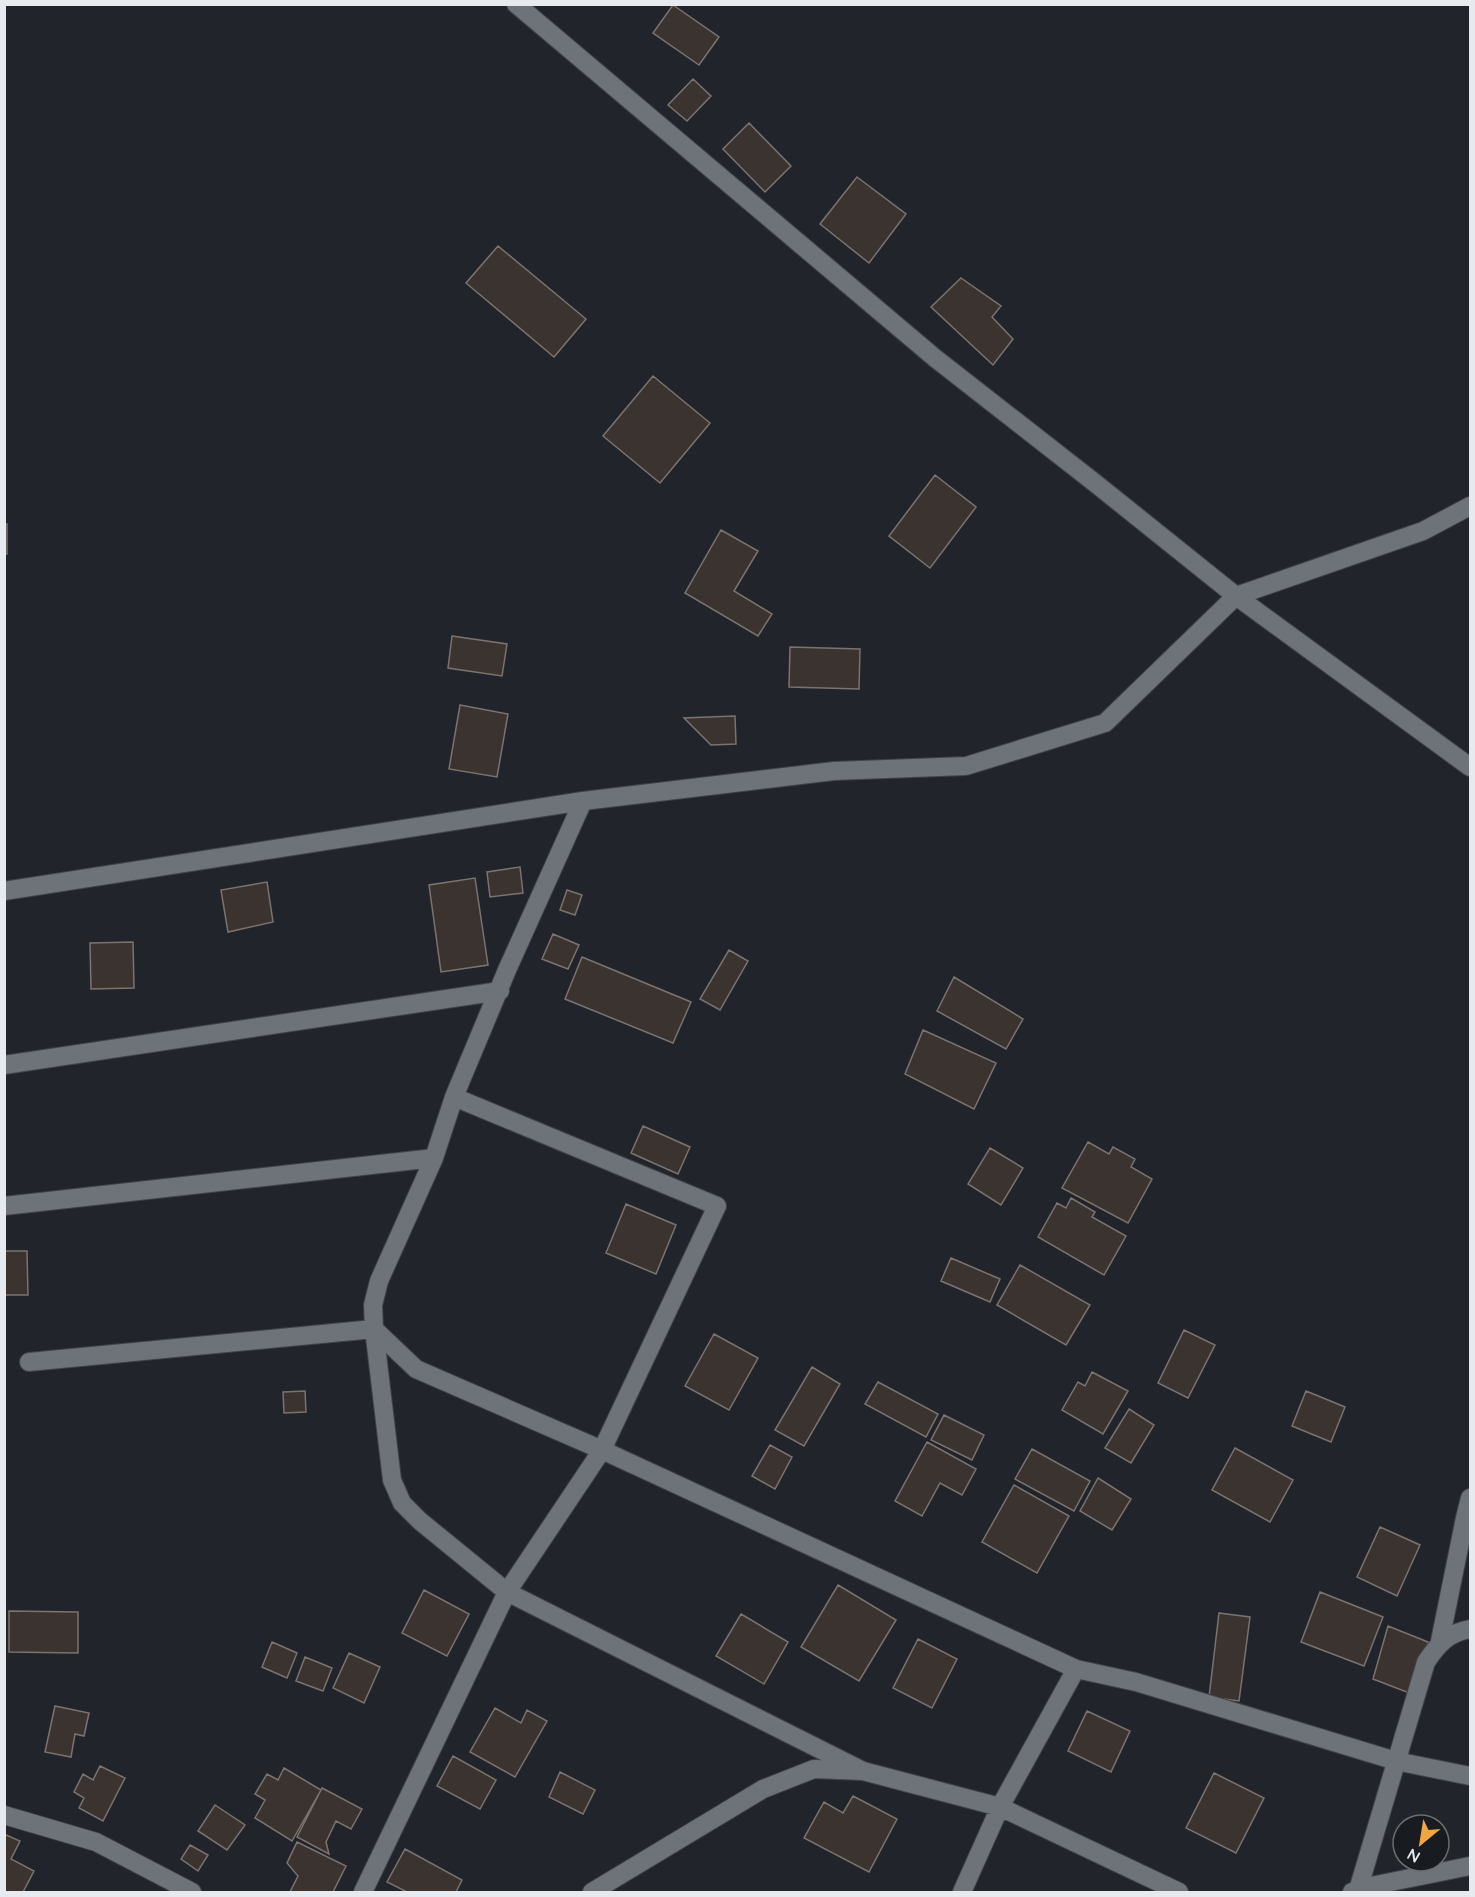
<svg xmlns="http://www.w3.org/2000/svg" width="1475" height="1897" viewBox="0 0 1475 1897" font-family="Quicksand,sans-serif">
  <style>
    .building { fill: #3a332f; stroke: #7b736f; stroke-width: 1.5 }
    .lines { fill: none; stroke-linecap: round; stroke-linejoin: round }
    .minor-casing { stroke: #404348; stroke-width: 20 }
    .minor { stroke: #6e7379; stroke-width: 18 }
  </style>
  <rect width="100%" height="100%" fill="#21252b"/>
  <path class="building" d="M 673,5 L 719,37 L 699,65 L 653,33 Z
    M 693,79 L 711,96 L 687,121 L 668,105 Z
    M 749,123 L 791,166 L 765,192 L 723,149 Z
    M 857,177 L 906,214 L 869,263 L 820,224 Z
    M 498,246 L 586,319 L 554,357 L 466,283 Z
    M 961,278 L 1001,306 L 992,317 L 1013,339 L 993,365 L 931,307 Z
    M 653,376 L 710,423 L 660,483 L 603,436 Z
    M 935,475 L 976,507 L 930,568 L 889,536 Z
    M 4,524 L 7,524 L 7,554 L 4,554 Z
    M 721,530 L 758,551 L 734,591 L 772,614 L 758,636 L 685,593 Z
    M 452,636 L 507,644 L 502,676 L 448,668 Z
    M 790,647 L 860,649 L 859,689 L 789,687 Z
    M 460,705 L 508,714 L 497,777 L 449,769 Z
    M 735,716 L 736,744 L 711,745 L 684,718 Z
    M 520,867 L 523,893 L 490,897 L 487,872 Z
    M 475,878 L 488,965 L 441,972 L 429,885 Z
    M 267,882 L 273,922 L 228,932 L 221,890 Z
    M 567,890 L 582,895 L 575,915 L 560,910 Z
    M 553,934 L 579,945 L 568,969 L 542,959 Z
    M 133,942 L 134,988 L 91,989 L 90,943 Z
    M 729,950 L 748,961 L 720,1010 L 700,999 Z
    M 582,957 L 691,1002 L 673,1043 L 565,999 Z
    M 954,977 L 1023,1019 L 1006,1049 L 937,1011 Z
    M 923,1030 L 996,1063 L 974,1109 L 905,1074 Z
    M 643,1126 L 690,1147 L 678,1174 L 631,1153 Z
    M 1088,1142 L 1109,1154 L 1113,1147 L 1135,1159 L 1131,1167 L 1152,1179 L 1128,1223 L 1062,1188 Z
    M 990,1148 L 1023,1168 L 1001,1205 L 968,1184 Z
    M 1071,1198 L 1095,1212 L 1092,1217 L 1126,1236 L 1104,1275 L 1038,1237 L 1057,1203 L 1066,1208 Z
    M 626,1204 L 676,1225 L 656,1274 L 606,1253 Z
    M 4,1251 L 27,1251 L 28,1295 L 4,1295 Z
    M 951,1258 L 1000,1279 L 990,1302 L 941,1281 Z
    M 1020,1265 L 1090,1305 L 1066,1345 L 997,1305 Z
    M 1184,1330 L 1215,1345 L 1188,1398 L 1158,1383 Z
    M 714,1334 L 758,1358 L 729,1410 L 685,1386 Z
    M 812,1367 L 840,1384 L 804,1446 L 775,1430 Z
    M 1092,1372 L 1128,1391 L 1103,1434 L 1062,1410 L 1078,1382 L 1085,1386 Z
    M 878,1382 L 938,1414 L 926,1437 L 865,1404 Z
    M 305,1391 L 306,1412 L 284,1413 L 283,1392 Z
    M 1306,1391 L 1345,1407 L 1331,1442 L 1292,1426 Z
    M 1129,1409 L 1154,1425 L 1131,1463 L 1105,1448 Z
    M 944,1415 L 984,1435 L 972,1460 L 931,1440 Z
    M 927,1442 L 976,1469 L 962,1495 L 940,1483 L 922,1516 L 895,1501 Z
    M 770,1445 L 792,1457 L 775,1489 L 752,1476 Z
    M 1235,1448 L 1293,1480 L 1270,1522 L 1212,1490 Z
    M 1032,1449 L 1090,1481 L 1074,1511 L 1015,1479 Z
    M 1098,1478 L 1131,1499 L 1112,1530 L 1080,1511 Z
    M 1014,1485 L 1069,1516 L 1037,1573 L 982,1542 Z
    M 1380,1527 L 1420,1545 L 1397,1596 L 1357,1577 Z
    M 838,1585 L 896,1620 L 859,1681 L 801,1647 Z
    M 424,1590 L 469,1614 L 447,1656 L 402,1633 Z
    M 1320,1592 L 1383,1617 L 1364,1666 L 1301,1642 Z
    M 9,1611 L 78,1612 L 78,1653 L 9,1652 Z
    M 1219,1613 L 1250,1617 L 1239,1701 L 1209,1697 Z
    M 741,1614 L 788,1642 L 764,1684 L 716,1656 Z
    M 1388,1626 L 1428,1642 L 1412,1694 L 1373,1679 Z
    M 918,1639 L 957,1659 L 932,1708 L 893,1688 Z
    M 272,1642 L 297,1653 L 287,1678 L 262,1667 Z
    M 349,1653 L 380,1667 L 364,1703 L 333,1688 Z
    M 305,1657 L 332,1668 L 323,1691 L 296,1681 Z
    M 55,1706 L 89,1713 L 84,1736 L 75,1734 L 71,1757 L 45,1752 Z
    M 495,1708 L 521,1723 L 527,1710 L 547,1721 L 515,1777 L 470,1752 Z
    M 1087,1711 L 1130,1731 L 1111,1772 L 1068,1751 Z
    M 453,1756 L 496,1780 L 480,1809 L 437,1786 Z
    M 100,1766 L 125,1778 L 103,1821 L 79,1808 L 84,1798 L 74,1792 L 83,1774 L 93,1780 Z
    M 284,1768 L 321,1790 L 292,1841 L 255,1818 L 265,1800 L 255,1794 L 267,1774 L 278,1780 Z
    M 560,1772 L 595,1790 L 583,1814 L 549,1797 Z
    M 1214,1773 L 1264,1798 L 1236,1853 L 1186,1828 Z
    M 322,1788 L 362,1809 L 351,1829 L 336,1821 L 326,1842 L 329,1854 L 297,1837 Z
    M 853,1796 L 897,1819 L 869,1872 L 804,1838 L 824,1802 L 843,1813 Z
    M 215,1805 L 245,1825 L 227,1850 L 198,1831 Z
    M 4,1834 L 20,1841 L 11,1859 L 34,1871 L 23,1892 L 4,1892 Z
    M 297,1842 L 346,1866 L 333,1892 L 290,1892 L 298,1876 L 287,1863 Z
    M 190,1845 L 208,1855 L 198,1871 L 181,1859 Z
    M 405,1849 L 462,1880 L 456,1892 L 407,1892 L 387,1882 Z"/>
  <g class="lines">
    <g class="minor-casing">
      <path id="minor" d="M 516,4 L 935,358 L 1095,483 L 1236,596 L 1470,767
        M 583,801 L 507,970 L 454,1097 L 434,1158 L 379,1281 L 373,1305 L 374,1329 L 392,1480 L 402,1503 L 420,1521 L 507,1592 L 863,1771
        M 4,891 L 583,801 L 834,771 L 966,766 L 1105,723 L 1236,596 L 1423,531 L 1470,506
        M 4,1065 L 500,991
        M 4,1206 L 434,1158
        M 29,1362 L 374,1329 L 416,1369 L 602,1450 L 1076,1669
        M 1440,1641 L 1465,1518 L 1470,1498
        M 4,1815 L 96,1842 L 192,1892
        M 1358,1890 L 1426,1662 C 1438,1644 1448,1633 1470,1629
        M 363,1892 L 507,1592 L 602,1450 L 717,1206 L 454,1097
        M 592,1892 L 763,1789 L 814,1769 L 863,1771 L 1000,1807 L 1179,1892
        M 962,1892 L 1000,1807 L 1076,1669 L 1136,1682 L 1396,1761 L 1470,1776
        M 1352,1892 L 1366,1887 L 1470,1866"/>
    </g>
    <use href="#minor" class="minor"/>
  </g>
  <rect width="1475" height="1897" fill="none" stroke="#e7eaee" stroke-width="12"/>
  <g transform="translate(1421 1843) rotate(210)"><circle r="28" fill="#181c21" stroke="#6b6e73" stroke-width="1.5"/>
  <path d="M0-4.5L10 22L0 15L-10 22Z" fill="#f1a640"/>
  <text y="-9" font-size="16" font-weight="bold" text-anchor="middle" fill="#e7eaee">N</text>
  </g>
</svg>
